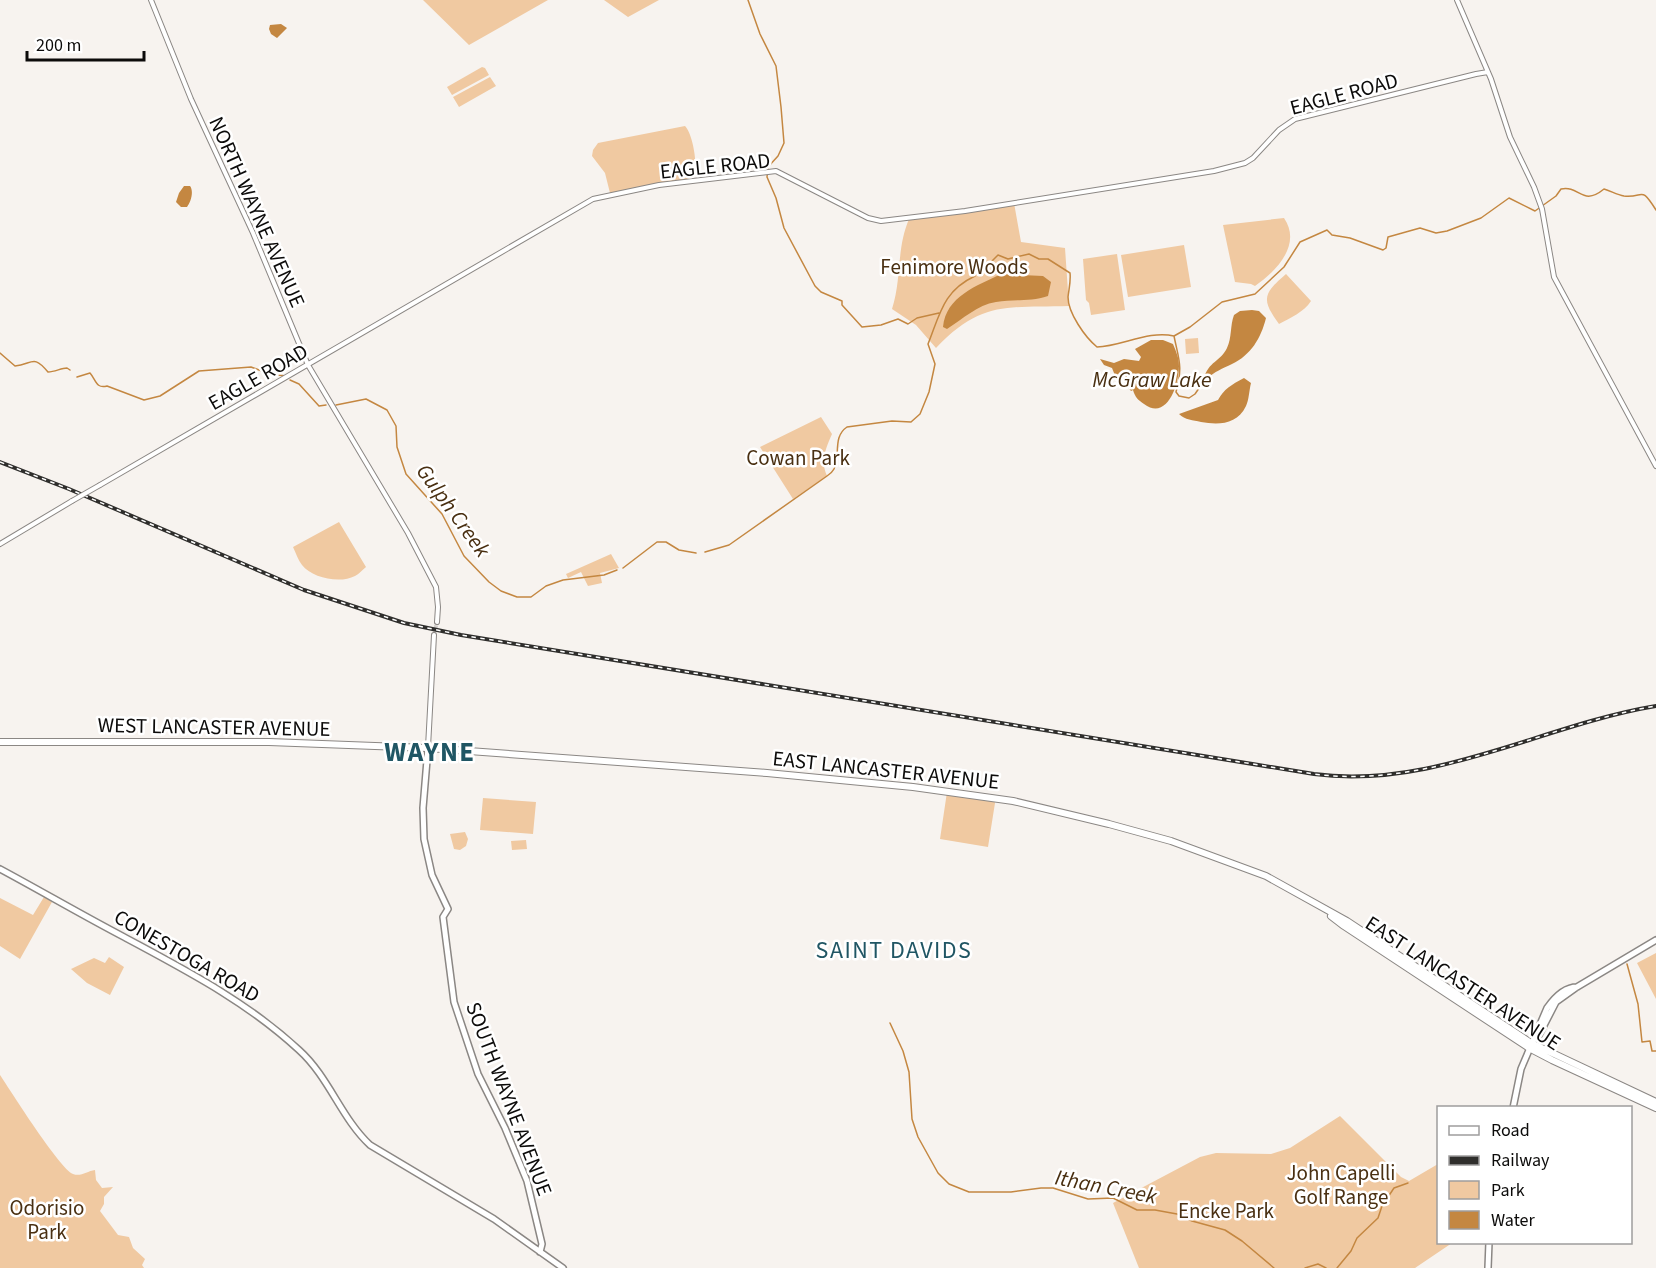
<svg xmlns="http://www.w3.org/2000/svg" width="1656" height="1268" viewBox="0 0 1656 1268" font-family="'Source Sans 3',sans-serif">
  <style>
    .green { fill: #f0c9a1 }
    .water { fill: #c48741 }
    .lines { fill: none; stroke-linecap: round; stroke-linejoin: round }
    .stream { stroke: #c48741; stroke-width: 1.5 }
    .minor-tunnel { stroke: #d4d0cd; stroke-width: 4; stroke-dasharray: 4 2; stroke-linecap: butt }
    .minor-casing { stroke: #8b8784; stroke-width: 6 }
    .major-casing { stroke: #8b8784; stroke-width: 8 }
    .highway-casing { stroke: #8b8784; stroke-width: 8 }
    .minor { stroke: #fff; stroke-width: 4 }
    .major { stroke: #fff; stroke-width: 5 }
    .highway { stroke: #fff; stroke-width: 6 }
    .rail-casing { stroke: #2f2e2c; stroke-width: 4 }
    .rail { stroke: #fff; stroke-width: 1.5; stroke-dasharray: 4.5; stroke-linecap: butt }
    .minor-bridge-casing { stroke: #8b8784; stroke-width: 6; stroke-linecap: butt }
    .minor-bridge { stroke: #fff; stroke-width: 4 }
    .labels { text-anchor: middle; stroke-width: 5; stroke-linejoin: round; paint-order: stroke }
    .street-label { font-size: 21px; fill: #0c0b0a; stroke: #fff }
    .park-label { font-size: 21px; fill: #4a3012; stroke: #fff }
    .water-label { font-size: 22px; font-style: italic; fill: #492f11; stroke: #fff }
    .quarter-label { font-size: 24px; letter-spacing: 1.5px; fill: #205664; stroke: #fff }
    .district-label { font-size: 27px; font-weight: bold; letter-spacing: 1.5px; fill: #205664; stroke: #fff }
  </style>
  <rect width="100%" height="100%" fill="#f7f3ef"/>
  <path class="green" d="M 423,0 L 548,0 L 469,45 Z
    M 604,0 L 659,0 L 628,17 Z
    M 482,67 L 485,68 L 489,75 L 452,95 L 447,87 Z
    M 490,77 L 496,86 L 459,107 L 453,97 Z
    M 685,126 C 693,134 699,169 693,178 L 610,193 L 605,173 L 592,156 L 593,150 L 598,143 Z
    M 1014,203 L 1021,242 L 1065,248 L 1069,306 C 1008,308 982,300 936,348 L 916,325 L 892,309 C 902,278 896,250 909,219 Z
    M 1284,218 C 1302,244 1277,271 1255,286 L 1251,284 L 1235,282 L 1223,225 Z
    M 1184,245 L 1191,287 L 1128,297 L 1121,255 Z
    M 1117,254 L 1125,310 L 1091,315 L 1089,303 L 1086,300 L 1083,259 Z
    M 1286,274 L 1311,301 C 1304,312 1290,318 1279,324 C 1261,299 1263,294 1286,274 Z
    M 1198,338 L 1199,353 L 1186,354 L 1185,339 Z
    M 821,417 L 832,434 C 826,448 820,461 827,476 L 793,499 L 760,447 Z
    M 339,522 L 366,567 C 362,570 359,574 355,576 C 340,584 312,578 302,565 C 298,560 296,553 293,547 Z
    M 611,554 L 619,568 L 600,573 L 602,583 L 588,586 L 581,572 L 568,578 L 566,574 Z
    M 947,792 L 993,798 L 995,803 L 988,847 L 940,839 Z
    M 483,798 L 536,802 L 533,834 L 480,830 Z
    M 465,832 L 468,839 L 466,846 L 460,850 L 454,849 L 450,834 Z
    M 526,840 L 527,849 L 512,850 L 511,841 Z
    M 44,897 L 52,902 L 20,959 L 0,946 L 0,898 L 33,915 Z
    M 1656,953 L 1656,999 L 1637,963 Z
    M 109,957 L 124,967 L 110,995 L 87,983 L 71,969 L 94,958 L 105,963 Z
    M 0,1075 C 10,1090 60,1169 73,1174 C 81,1177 87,1171 95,1170 L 96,1180 L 102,1188 L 113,1187 L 104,1197 L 104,1204 L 100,1211 L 118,1235 L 129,1237 L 133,1248 L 145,1259 L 142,1265 L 144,1268 L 0,1268 Z
    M 1340,1116 L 1401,1177 L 1409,1181 L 1438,1164 L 1438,1242 L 1452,1243 L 1415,1268 L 1139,1268 L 1113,1203 L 1200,1157 L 1216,1153 L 1271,1154 L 1290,1148 Z"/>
  <path class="water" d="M 281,24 L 287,28 L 277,38 L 271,34 L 269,29 L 270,25 Z
    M 184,186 L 190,186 C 194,191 191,202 187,207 L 181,207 L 176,202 L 179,193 Z
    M 1001,274 L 1043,276 L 1051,282 L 1048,296 C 1030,302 1014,299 996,302 C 977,305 963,319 947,329 L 943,327 C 946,296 977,286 1001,274 Z
    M 1252,310 L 1259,311 L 1266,318 C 1261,338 1251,355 1232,364 C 1222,369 1215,371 1207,379 L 1204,378 C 1208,362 1221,361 1227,348 C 1232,338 1230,325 1234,315 L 1240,311 Z
    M 1151,340 L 1163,340 L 1173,344 C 1176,351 1179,358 1179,366 C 1179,385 1167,421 1144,404 C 1138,400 1135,397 1133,390 L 1131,391 L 1122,379 L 1116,378 L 1112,368 L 1104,365 L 1100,359 L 1114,363 L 1124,359 L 1139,361 L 1141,357 L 1135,349 Z
    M 1244,378 L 1251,383 C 1249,391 1249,400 1246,406 C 1237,425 1218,425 1201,422 C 1193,420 1185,420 1179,414 L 1218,400 C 1224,389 1231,385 1244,378 Z"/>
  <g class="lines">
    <path class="stream" d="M 748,0 L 760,34 L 776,66 L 781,107 L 784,143 L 778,156 L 768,167 L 767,177 L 776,198 L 784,228 L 815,286 L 821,292 L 842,301 L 842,305 L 862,327 L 881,325 L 898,319 L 908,324 L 917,318 L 939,313
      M 1174,336 C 1179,361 1183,366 1176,392 L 1179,396 L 1189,398 L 1195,394 L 1206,378
      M 0,353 L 15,366 C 33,364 33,354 48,372 C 55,372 61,368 67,368 L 70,370
      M 77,377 L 90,373 C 96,380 96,389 107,386 L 144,400 L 160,396 L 199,371 L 251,367 L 270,374 L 286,376
      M 290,380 L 299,384 L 319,406 L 326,405
      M 336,405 L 366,399 L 387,410 L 396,426 L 397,447 L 406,474 L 442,514 L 464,556 L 489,582 L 501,591 L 517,597 L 531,597 L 546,586 L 563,580 L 604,575 L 617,570
      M 705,552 L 729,545 L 827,476 C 830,474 833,471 834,469 C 841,456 832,437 847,427 L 892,421 L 911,422 L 920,414 L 929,392 L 935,364 L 928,344 C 940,314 943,291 975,276 L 974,269 L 986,267 L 998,255 L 1008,259 L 1029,254 L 1039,259 L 1048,259 L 1070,273 C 1071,281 1069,288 1068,297 C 1068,313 1085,337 1097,347 C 1122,346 1149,330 1174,336 L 1190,327 L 1222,302 L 1255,294 L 1284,267 L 1300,242 L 1327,230 L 1332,235 L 1350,238 L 1383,250 L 1386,248 L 1388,237 L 1420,228 L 1436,233 L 1447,231 L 1481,218 L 1509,198 L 1535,211 L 1556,196 L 1561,189 C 1580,185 1582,207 1604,189 C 1611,191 1617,195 1624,196 C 1645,198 1640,185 1656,210
      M 623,568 L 657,542 L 666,542 L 679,550 L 696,553
      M 1627,964 L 1638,1004 L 1642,1042 L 1650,1041 L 1652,1051 L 1656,1051
      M 890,1023 L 903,1051 L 909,1072 L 912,1119 L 918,1137 L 938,1173 L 949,1184 L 969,1192 L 1011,1192 L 1041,1188 L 1053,1188 L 1088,1199 L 1113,1198 L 1137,1210 L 1155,1210 L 1177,1214 L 1192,1221 L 1225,1230 L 1242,1241 L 1274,1268
      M 1305,1268 L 1318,1264 L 1326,1268
      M 1337,1268 L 1351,1251 L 1357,1238 L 1378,1218 L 1382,1206 L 1394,1188 L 1408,1183"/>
    <path class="minor-tunnel" d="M 434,635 L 437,622"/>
    <g class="minor-casing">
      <path id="minor" d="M 151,0 L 191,99 L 253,233 L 308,365 L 408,533 L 436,587 L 438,607 L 437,622
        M 1457,0 L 1491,79 L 1510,137 L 1534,187 L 1542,209 L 1554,277 L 1656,466
        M 100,485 L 593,199 L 659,185 L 776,171 L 868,218 L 881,221 L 965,211 L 1214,171 L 1245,163 L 1253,158 L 1279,130 L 1295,119 L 1476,74 L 1488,72
        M 0,544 L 72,501
        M 428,747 L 434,635"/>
    </g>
    <g class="major-casing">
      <path id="major" d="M 428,748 L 423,808 L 424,839 L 432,875 L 448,909 L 443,917 L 454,1002 L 478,1074 L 505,1128 L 527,1181 L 542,1244 L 540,1252
        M 0,869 C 41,891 82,915 124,937 C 187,971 246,1001 299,1050 C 329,1077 341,1118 370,1145 L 494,1219 L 563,1268
        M 1531,1043 L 1539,1035 L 1556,1002 L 1577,987 L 1656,940
        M 1513,1108 L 1521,1069 L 1547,1008 C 1554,998 1565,987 1577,987
        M 1488,1268 L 1489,1242"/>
    </g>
    <g class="highway-casing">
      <path id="highway" d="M 0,742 L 269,742 L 428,748 L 767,773 L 913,787 L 1013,801 L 1109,824 L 1171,841 L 1266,876 L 1347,921 L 1531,1043 L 1656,1102
        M 1331,916 L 1344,926 L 1529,1048 L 1552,1060 L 1656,1108"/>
    </g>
    <use href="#minor" class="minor"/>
    <use href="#major" class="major"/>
    <use href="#highway" class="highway"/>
    <g class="rail-casing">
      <path id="rail" d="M 0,462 L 69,489 L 304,590 L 404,623 L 461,635 L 1314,774 C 1433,790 1542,725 1656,706"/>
    </g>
    <use href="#rail" class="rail"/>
    <g class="minor-bridge-casing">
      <path id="minor-bridge" d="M 72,501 L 100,485"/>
    </g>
    <use href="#minor-bridge" class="minor-bridge"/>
  </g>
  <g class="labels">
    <g class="street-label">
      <text transform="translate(1344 94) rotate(-15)" y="7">EAGLE ROAD</text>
      <text transform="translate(715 166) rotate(-6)" y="7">EAGLE ROAD</text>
      <text transform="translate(257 212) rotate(66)" y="7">NORTH WAYNE AVENUE</text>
      <text transform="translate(258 377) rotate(-30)" y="7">EAGLE ROAD</text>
      <text transform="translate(214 727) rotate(1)" y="7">WEST LANCASTER AVENUE</text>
      <text transform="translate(886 770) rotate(6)" y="7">EAST LANCASTER AVENUE</text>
      <text transform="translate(187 956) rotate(30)" y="7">CONESTOGA ROAD</text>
      <text transform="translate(1463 983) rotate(33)" y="7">EAST LANCASTER AVENUE</text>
      <text transform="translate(509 1099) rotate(69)" y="7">SOUTH WAYNE AVENUE</text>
    </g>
    <g class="park-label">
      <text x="954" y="274">Fenimore Woods</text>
      <text x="798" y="465">Cowan Park</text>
      <text x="1341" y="1180">John Capelli<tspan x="1341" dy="24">Golf Range</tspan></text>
      <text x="47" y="1215">Odorisio<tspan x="47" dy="24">Park</tspan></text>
      <text x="1226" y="1218">Encke Park</text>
    </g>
    <g class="water-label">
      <text x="1152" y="387">McGraw Lake</text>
      <text transform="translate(454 510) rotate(54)" y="8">Gulph Creek</text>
      <text transform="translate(1106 1186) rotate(11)" y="8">Ithan Creek</text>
    </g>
    <g class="quarter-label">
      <text x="894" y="958">SAINT DAVIDS</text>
    </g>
    <g class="district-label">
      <text x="430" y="761">WAYNE</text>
    </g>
  </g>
  <rect x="1437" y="1106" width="195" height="138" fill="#ffffff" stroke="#9e9d9d" stroke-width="1.5"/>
  <rect x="1449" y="1126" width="30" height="9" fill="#ffffff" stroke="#9e9d9d" stroke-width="1.5"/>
  <text x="1491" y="1136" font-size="18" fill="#0c0b0a">Road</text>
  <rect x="1449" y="1156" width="30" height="9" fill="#2f2e2c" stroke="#9e9d9d" stroke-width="1.5"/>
  <text x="1491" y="1166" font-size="18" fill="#0c0b0a">Railway</text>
  <rect x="1449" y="1181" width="30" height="18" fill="#f0c9a1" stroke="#9e9d9d" stroke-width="1.5"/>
  <text x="1491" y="1196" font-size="18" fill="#0c0b0a">Park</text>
  <rect x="1449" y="1211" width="30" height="18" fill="#c48741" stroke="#9e9d9d" stroke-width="1.5"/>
  <text x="1491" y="1226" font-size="18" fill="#0c0b0a">Water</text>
  <path d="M27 51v9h117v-9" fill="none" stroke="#0c0b0a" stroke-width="3"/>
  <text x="36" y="51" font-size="18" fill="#0c0b0a" stroke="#ffffff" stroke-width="4.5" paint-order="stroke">200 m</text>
</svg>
